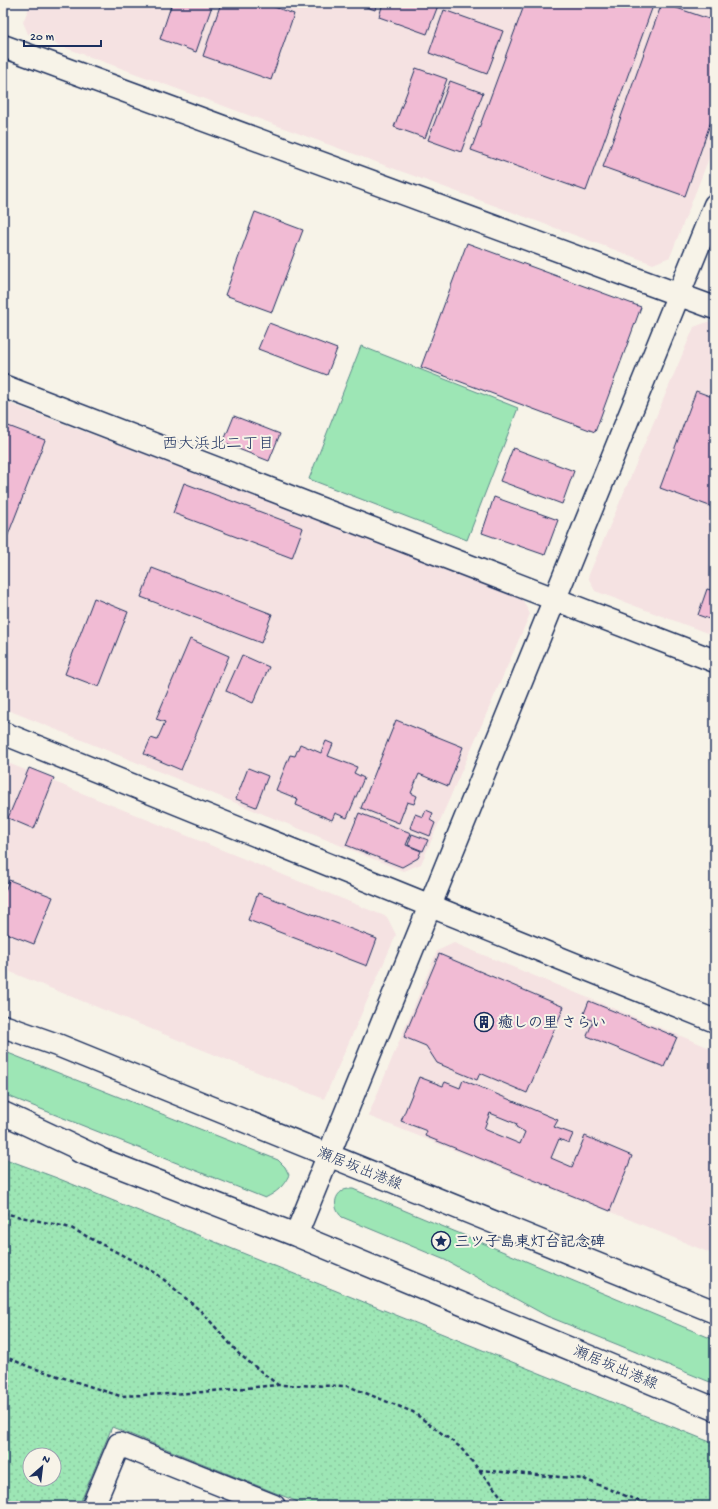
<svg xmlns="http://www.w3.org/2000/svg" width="718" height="1509" viewBox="0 0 718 1509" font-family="'Gochi Hand','Klee One',sans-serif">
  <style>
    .built { fill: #f5e2e2 }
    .grass { fill: #9de6b5; stroke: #5c8a8a }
    .park { fill: url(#park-dots); stroke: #5c8a8a; fill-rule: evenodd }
    .building { fill: #f1bbd4; stroke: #1b2f5e; fill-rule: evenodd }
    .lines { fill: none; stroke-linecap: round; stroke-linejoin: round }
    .street-casing { stroke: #1b2f5e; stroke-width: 25 }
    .secondary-casing { stroke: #1b2f5e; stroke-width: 25 }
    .highway-casing { stroke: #1b2f5e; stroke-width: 25 }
    .path { stroke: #1b2f5e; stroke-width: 2.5; stroke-dasharray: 4 3; stroke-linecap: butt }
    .street { stroke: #f7f3e8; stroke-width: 22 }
    .secondary { stroke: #f7f3e8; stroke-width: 22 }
    .highway { stroke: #f7f3e8; stroke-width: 22 }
    .labels { text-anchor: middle; stroke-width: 4; stroke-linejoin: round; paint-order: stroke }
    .poi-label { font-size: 15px; font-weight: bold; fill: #1b2f5e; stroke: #f7f3e8; text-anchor: start }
    .street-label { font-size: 15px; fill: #1b2f5e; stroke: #f7f3e8 }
    .neighbourhood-label { font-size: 16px; fill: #1b2f5e; stroke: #f7f3e8 }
  </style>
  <defs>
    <pattern id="park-dots" width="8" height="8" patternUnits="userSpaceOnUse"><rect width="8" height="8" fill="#9de6b5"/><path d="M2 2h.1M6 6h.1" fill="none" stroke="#87c69e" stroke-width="1.8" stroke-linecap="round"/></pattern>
  </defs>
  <rect width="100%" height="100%" fill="#f7f3e8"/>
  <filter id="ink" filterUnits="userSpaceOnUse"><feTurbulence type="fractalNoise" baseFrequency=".025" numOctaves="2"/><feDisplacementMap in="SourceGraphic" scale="8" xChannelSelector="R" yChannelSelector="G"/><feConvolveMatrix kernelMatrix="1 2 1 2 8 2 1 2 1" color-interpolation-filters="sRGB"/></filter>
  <g filter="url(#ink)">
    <path class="built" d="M 31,3 L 715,3 L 715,143 L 670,257 L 653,264 L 28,34 L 23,22 Z
      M 710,321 L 715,323 L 715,636 L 595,591 L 588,577 L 694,327 Z
      M 3,401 L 520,595 L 530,614 L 421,864 L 403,871 L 3,708 Z
      M 3,761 L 387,917 L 396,935 L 324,1099 L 3,969 Z
      M 454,943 L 715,1050 L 715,1255 L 628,1219 L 368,1116 L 437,951 Z"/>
    <path class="grass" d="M 361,346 L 518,408 L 467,540 L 309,479 Z
      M 3,1051 L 278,1160 L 285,1167 L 289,1175 C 283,1187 277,1192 265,1198 L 3,1094 Z
      M 353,1189 L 715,1340 L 715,1384 L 547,1316 L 445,1260 L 342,1217 C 334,1210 332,1196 344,1190 C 346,1189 350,1189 353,1189 Z"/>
    <path class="park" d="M 3,1158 L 57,1178 L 715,1444 L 715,1506 L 308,1506 L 112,1427 L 79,1506 L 3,1506 ZM 30,1455 L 54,1455 L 54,1479 L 30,1479 Z"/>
    <path class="building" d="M 172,3 L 213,3 L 196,52 L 160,39 Z
      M 221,3 L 263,3 L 294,14 L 271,80 L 203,56 Z
      M 355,3 L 377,3 L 375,10 Z
      M 383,3 L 439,3 L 427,34 L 379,17 Z
      M 525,3 L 654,3 L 586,191 L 471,150 Z
      M 662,3 L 715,21 L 715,110 L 685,196 L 603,167 Z
      M 444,10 L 503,31 L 487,74 L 429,53 Z
      M 416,68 L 447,79 L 425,138 L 394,127 Z
      M 450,81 L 483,93 L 461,152 L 428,140 Z
      M 255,212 L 303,230 L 272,312 L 225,295 Z
      M 467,243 L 641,307 L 595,432 L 421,367 Z
      M 269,323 L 337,349 L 327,375 L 258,349 Z
      M 696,391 L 715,398 L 715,508 L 660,488 Z
      M 234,416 L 280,434 L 269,461 L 223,443 Z
      M 3,424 L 45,440 L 6,540 L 3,539 Z
      M 513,448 L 574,471 L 562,504 L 500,481 Z
      M 184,483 L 303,528 L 292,558 L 173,513 Z
      M 494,497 L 558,520 L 545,555 L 482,533 Z
      M 152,568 L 272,614 L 261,643 L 141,597 Z
      M 707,589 L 715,591 L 715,621 L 698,615 Z
      M 94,598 L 128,612 L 99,687 L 65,674 Z
      M 190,639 L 229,656 L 181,770 L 144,754 L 151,738 L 157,740 L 165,722 L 156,719 Z
      M 242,655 L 269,667 L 253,703 L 226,691 Z
      M 396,720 L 463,747 L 448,786 L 419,774 L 411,793 L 417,796 L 414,804 L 407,802 L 399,823 L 361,808 Z
      M 326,741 L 333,744 L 328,756 L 357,767 L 354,773 L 364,778 L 347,818 L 335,813 L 332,820 L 296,805 L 298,799 L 276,790 L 290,755 L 295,756 L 300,744 L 321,753 Z
      M 29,768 L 54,778 L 34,829 L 8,818 Z
      M 248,768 L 268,776 L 256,807 L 236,799 Z
      M 426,810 L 433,813 L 430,820 L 435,823 L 430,836 L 410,828 L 415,814 L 423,817 Z
      M 359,813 L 411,833 L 406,845 L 421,851 L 418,858 L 402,867 L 346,845 Z
      M 412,834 L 428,840 L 423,851 L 408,845 Z
      M 9,880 L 53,897 L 34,944 L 3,932 L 3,897 Z
      M 258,893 L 377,939 L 367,966 L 248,920 Z
      M 439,954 L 564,1007 L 527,1093 L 480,1073 L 477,1080 L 437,1063 L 426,1046 L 404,1037 Z
      M 589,1001 L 677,1037 L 664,1067 L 587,1036 L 593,1021 L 583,1016 Z
      M 419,1077 L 443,1086 L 445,1082 L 460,1088 L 463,1080 L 558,1120 L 554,1127 L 573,1134 L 569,1143 L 559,1139 L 551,1158 L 572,1167 L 585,1136 L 632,1156 L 610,1211 L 425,1136 L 427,1131 L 401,1121 ZM 490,1113 L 517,1124 L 516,1127 L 525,1132 L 520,1144 L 484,1129 Z"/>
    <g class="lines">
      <g class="street-casing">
        <path id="street" d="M 3,46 L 715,308
          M 3,386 L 715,661
          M 93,1506 L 119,1444 L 274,1506"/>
      </g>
      <g class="secondary-casing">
        <path id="secondary" d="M 3,733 L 715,1021
          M 3,1026 L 60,1046 L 715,1312
          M 79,1151 L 296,1235 L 715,1409
          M 296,1235 L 715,205"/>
      </g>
      <g class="highway-casing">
        <path id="highway" d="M 3,1113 L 97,1157"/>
      </g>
      <path class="path" d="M 3,1213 L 71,1228 L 156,1273 L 203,1313 L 239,1354 L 278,1385
        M 3,1356 L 30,1367 L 120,1396 L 191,1393 L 278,1385 L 348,1386 L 413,1412 L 460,1447 L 509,1506
        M 479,1470 L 584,1479 L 651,1506"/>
      <use href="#street" class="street"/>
      <use href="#secondary" class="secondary"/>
      <use href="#highway" class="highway"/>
    </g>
  </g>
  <defs>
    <g id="building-ring" transform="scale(1)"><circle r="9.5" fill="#f7f3e8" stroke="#1b2f5e" stroke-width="1.5"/><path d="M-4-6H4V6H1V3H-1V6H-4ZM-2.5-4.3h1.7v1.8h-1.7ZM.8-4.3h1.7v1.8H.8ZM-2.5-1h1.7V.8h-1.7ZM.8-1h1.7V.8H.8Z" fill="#1b2f5e"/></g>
    <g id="sight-ring" transform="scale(1)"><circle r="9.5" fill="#f7f3e8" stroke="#1b2f5e" stroke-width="1.5"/><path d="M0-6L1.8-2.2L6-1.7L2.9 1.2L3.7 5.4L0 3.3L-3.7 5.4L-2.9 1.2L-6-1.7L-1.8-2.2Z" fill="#1b2f5e"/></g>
  </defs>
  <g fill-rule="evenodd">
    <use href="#building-ring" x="484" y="1022"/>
    <use href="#sight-ring" x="441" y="1241"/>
  </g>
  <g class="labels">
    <g class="poi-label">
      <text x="498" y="1027">癒しの里 さらい</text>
      <text x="455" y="1246">三ツ子島東灯台記念碑</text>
    </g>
    <g class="street-label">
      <text transform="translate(360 1168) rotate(22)" y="5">瀬居坂出港線</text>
      <text transform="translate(616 1367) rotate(23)" y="5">瀬居坂出港線</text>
    </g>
    <g class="neighbourhood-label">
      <text x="218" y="448">西大浜北二丁目</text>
    </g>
  </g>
  <rect width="718" height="1509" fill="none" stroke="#f7f3e8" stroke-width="16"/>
  <rect x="8" y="8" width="702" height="1493" fill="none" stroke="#1b2f5e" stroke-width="1.5" filter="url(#ink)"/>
  <g transform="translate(42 1467) rotate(28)"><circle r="19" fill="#f7f3e8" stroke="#9fa5b1"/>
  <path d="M0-3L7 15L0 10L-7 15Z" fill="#1b2f5e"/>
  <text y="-6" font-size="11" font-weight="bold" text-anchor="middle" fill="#1b2f5e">N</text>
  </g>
  <path d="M24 40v6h77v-6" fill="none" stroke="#1b2f5e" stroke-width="2"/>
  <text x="30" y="40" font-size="12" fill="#1b2f5e" stroke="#f7f3e8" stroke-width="3" paint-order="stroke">20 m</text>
</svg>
